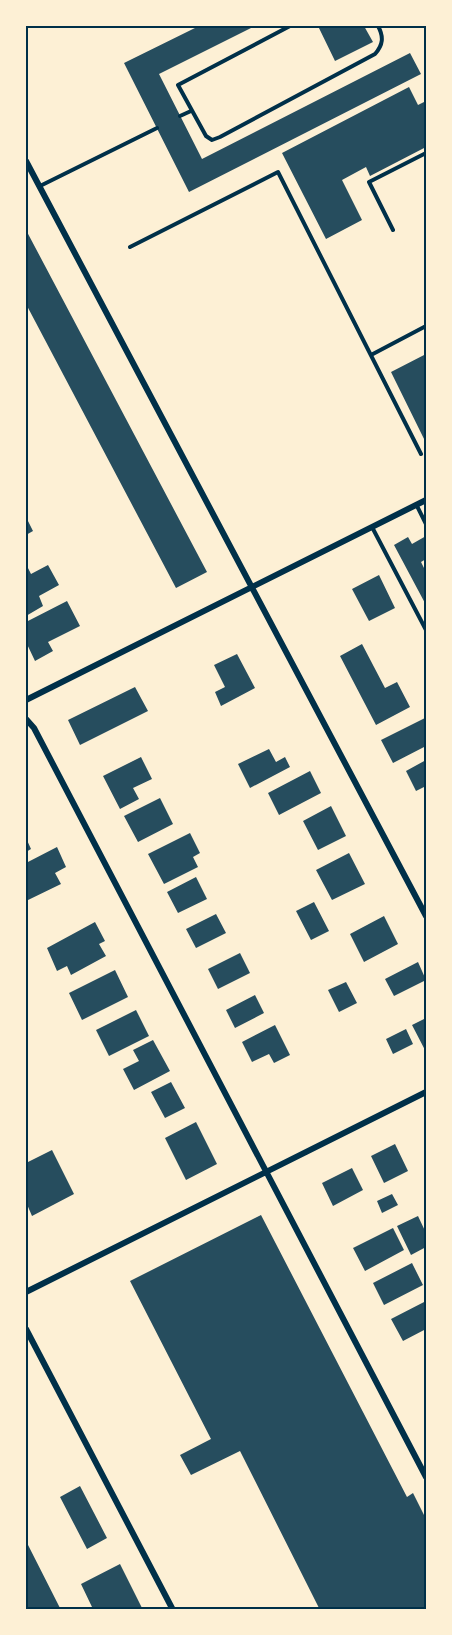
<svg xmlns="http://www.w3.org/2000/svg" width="452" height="1635" viewBox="0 0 452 1635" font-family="'Times New Roman',serif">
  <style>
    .building { fill: #264d5e }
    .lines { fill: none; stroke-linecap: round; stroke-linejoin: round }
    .service { stroke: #003049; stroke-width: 4 }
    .minor { stroke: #003049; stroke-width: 6 }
    .neatline { fill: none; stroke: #003049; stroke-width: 2 }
  </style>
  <rect width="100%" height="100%" fill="#fdf0d5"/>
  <path class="building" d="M 199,26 L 255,26 L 159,74 L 202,159 L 410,53 L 421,74 L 189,192 L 124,63 Z
    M 318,26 L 364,26 L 373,42 L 335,61 Z
    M 409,87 L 418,105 L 426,101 L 426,147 L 370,176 L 366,167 L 342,180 L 362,220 L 326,239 L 282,153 Z
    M 26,230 L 207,572 L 176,588 L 26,304 Z
    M 426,354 L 426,443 L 391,372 Z
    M 26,517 L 33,531 L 26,535 Z
    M 426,536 L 426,559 L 421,562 L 426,572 L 426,605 L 394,545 L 408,537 L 412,544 Z
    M 26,564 L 31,574 L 48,565 L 59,585 L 39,596 L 43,606 L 26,616 Z
    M 379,575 L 395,608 L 369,621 L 352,589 Z
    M 67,601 L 80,626 L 48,642 L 53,651 L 35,661 L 26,642 L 26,622 Z
    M 362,644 L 385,688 L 397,682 L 410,707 L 376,725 L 340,656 Z
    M 237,654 L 255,688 L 221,706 L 215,692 L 225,687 L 214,665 Z
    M 135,687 L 148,711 L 80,745 L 68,720 Z
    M 425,718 L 426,721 L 426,746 L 393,763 L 381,740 Z
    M 269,749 L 276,762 L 285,757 L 290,767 L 250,788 L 238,764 Z
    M 141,757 L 152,779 L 133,788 L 139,799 L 120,809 L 103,776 Z
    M 426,760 L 426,786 L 416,791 L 406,771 Z
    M 310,771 L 321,793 L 279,815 L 268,793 Z
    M 160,798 L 173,824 L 138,842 L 124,816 Z
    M 331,806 L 346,836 L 318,850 L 303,821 Z
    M 190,833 L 200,853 L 193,857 L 198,867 L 164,884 L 148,854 Z
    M 26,838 L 31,849 L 26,852 Z
    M 57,847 L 66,867 L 55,873 L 61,884 L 26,901 L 26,863 Z
    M 349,853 L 365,884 L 332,900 L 316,870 Z
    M 196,877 L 207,899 L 178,913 L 167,892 Z
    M 314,902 L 329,931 L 311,940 L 296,911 Z
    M 216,914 L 226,933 L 196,948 L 186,929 Z
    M 384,916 L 398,944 L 364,962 L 350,934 Z
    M 95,922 L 105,941 L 99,944 L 106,956 L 71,975 L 67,966 L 57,971 L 47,948 Z
    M 240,953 L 250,973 L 218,989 L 208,969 Z
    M 418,962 L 426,980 L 394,996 L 385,979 Z
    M 115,970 L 128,997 L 82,1020 L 69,993 Z
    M 346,982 L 357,1003 L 339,1012 L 328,990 Z
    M 255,995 L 264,1013 L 235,1028 L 226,1010 Z
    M 136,1010 L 149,1036 L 109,1056 L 96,1030 Z
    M 426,1018 L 426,1052 L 412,1025 Z
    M 275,1025 L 290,1055 L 274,1063 L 269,1054 L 252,1062 L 242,1042 Z
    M 406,1029 L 413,1044 L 393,1054 L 386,1039 Z
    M 153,1040 L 170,1071 L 134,1090 L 123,1069 L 139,1061 L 133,1050 Z
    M 171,1082 L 185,1108 L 165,1118 L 151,1092 Z
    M 196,1122 L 217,1164 L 186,1180 L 165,1138 Z
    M 395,1144 L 408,1171 L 384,1183 L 371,1156 Z
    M 52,1150 L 74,1194 L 32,1216 L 26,1202 L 26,1163 Z
    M 352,1168 L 363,1190 L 333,1206 L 322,1183 Z
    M 392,1194 L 398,1205 L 382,1213 L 377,1201 Z
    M 261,1215 L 407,1497 L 413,1493 L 426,1519 L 426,1610 L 320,1610 L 240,1451 L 191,1475 L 180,1455 L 211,1439 L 130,1281 Z
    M 418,1216 L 426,1233 L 426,1247 L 411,1255 L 397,1226 Z
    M 393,1228 L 404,1250 L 365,1271 L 353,1248 Z
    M 412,1263 L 423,1285 L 384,1305 L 373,1283 Z
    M 426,1301 L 426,1329 L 403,1341 L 391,1319 Z
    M 80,1486 L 107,1538 L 87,1549 L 60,1497 Z
    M 26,1541 L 61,1610 L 26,1610 Z
    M 120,1564 L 143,1610 L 87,1610 L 92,1607 L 81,1584 Z"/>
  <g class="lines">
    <path class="service" d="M 290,26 L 178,85 L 206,136 L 212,140 L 220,137 L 375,54 C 383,45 384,37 378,26
      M 180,116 L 191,111
      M 40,186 L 157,128
      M 393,230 L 369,182 L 426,153
      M 130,247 L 278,172 L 421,454
      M 371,355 L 426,326
      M 417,506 L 426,524
      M 372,527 L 426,630"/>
    <path class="minor" d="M 26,161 L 426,916
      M 26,700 L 426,500
      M 26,719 L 34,728 L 426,1477
      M 26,1292 L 426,1092
      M 26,1329 L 173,1610"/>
  </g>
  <rect width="452" height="1635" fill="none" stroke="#fdf0d5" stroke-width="54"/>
  <rect x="27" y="27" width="398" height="1581" class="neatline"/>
</svg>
